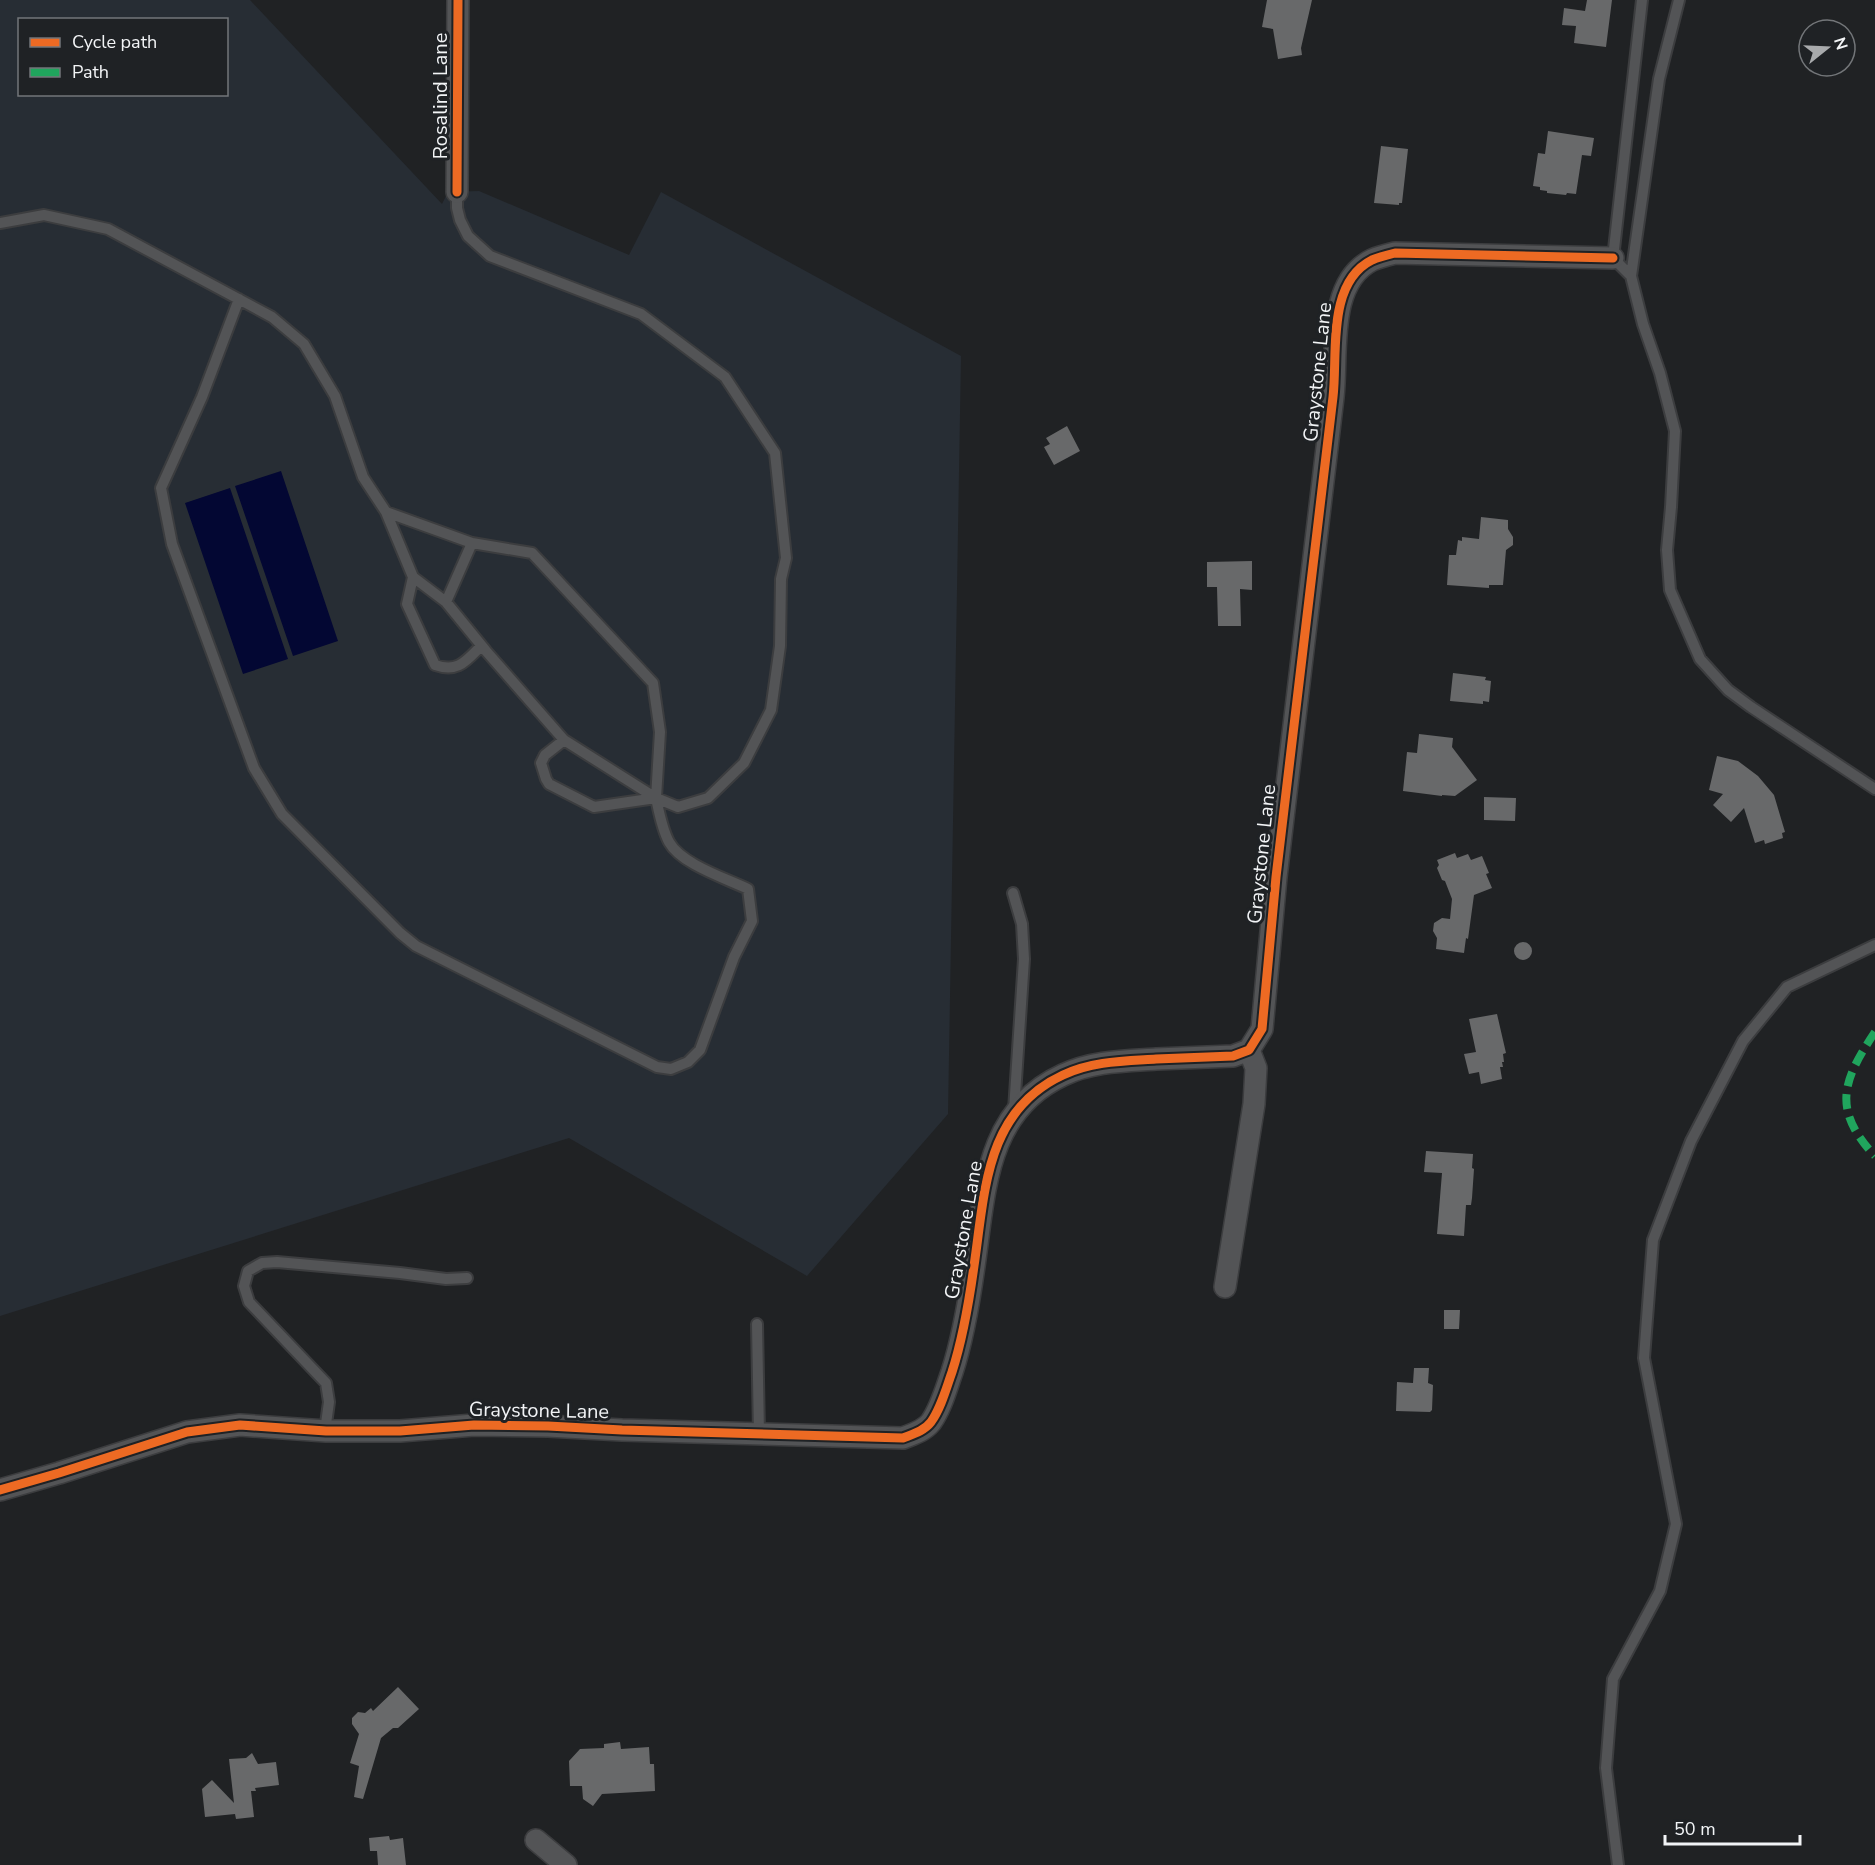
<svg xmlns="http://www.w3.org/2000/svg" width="1875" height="1865" viewBox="0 0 1875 1865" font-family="'Nunito Sans',sans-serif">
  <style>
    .built { fill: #272d34; fill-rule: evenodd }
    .water { fill: #030733 }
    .building { fill: #68696a }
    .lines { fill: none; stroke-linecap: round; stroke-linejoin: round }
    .lane-casing { stroke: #3c3d3f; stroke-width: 14 }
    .street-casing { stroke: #3c3d3f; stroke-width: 24 }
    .lane { stroke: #535456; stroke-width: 10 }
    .street { stroke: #535456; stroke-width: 21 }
    .quiet { stroke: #20a55d; stroke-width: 8; stroke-dasharray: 15 8; stroke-linecap: butt }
    .cycleway-casing { stroke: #1f2225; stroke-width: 13 }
    .cycleway { stroke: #ed6a23; stroke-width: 9 }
    .labels { text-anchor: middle; stroke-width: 6; stroke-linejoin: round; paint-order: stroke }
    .street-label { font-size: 20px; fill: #f2f4f6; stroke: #1f2225 }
  </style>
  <rect width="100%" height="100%" fill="#202224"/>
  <path class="built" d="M 0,0 L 250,0 L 442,204 L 448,192 L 479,191 L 629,255 L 661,192 L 961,356 L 948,1114 L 807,1276 L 569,1138 L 0,1316 ZM 20,20 L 226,20 L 226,94 L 20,94 Z"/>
  <path class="water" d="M 281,471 L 338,641 L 293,656 L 235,486 Z
    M 230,488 L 288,659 L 243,674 L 185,503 Z"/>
  <path class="building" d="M 1267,0 L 1312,0 L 1301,48 L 1302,55 L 1278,59 L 1273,29 L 1262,27 Z
    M 1587,0 L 1612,0 L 1606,47 L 1574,43 L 1576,26 L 1562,25 L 1564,8 L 1585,11 Z
    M 1548,131 L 1594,138 L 1591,156 L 1582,155 L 1576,194 L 1567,193 L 1566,195 L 1547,193 L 1547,191 L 1540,190 L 1540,187 L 1533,186 L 1538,153 L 1545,154 Z
    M 1381,146 L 1408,149 L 1402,203 L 1399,203 L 1399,205 L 1374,203 Z
    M 1067,426 L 1080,451 L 1054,465 L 1044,447 L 1050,444 L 1046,438 Z
    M 1481,517 L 1508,520 L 1508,529 L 1513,537 L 1513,545 L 1506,550 L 1503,585 L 1489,585 L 1489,588 L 1447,585 L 1449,555 L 1456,555 L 1458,540 L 1462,541 L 1462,537 L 1479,539 Z
    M 1252,561 L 1252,590 L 1240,589 L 1241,626 L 1218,626 L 1217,587 L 1207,587 L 1207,562 Z
    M 1453,673 L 1486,677 L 1485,680 L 1491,681 L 1489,702 L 1483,701 L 1483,704 L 1450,701 Z
    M 1419,734 L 1453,738 L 1452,747 L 1477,780 L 1455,796 L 1442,795 L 1442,796 L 1403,791 L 1407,752 L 1417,753 Z
    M 1717,756 L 1738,761 L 1758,776 L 1774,795 L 1785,832 L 1782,833 L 1783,838 L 1765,844 L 1764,840 L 1755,843 L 1744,808 L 1731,822 L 1713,805 L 1723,794 L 1709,790 Z
    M 1484,797 L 1516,798 L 1515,821 L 1484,820 Z
    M 1455,853 L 1457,858 L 1468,854 L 1471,860 L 1482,856 L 1489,873 L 1486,874 L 1492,888 L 1474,895 L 1468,939 L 1466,938 L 1464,953 L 1436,949 L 1437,938 L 1433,931 L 1434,923 L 1442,918 L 1450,919 L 1452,899 L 1445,881 L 1442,880 L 1437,868 L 1439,865 L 1437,860 Z
    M1514 951a9 9 0 1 1 18 0a9 9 0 1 1-18 0Z
    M 1497,1014 L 1506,1053 L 1503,1054 L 1504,1062 L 1502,1062 L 1503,1067 L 1500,1067 L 1502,1079 L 1481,1084 L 1479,1072 L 1469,1074 L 1464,1054 L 1476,1052 L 1469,1019 Z
    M 1426,1151 L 1473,1154 L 1472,1168 L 1474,1169 L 1472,1198 L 1471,1205 L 1466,1205 L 1464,1236 L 1437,1234 L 1442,1173 L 1424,1172 Z
    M 1444,1310 L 1460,1310 L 1459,1329 L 1444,1329 Z
    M 1414,1368 L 1429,1368 L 1428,1383 L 1433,1385 L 1432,1410 L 1430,1412 L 1396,1411 L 1397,1382 L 1413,1383 Z
    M 398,1687 L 419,1709 L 398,1728 L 393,1728 L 381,1738 L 363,1799 L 354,1797 L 359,1766 L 350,1763 L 359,1734 L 352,1724 L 352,1718 L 358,1712 L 365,1713 L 371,1708 L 373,1711 Z
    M 620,1742 L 621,1749 L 649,1747 L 650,1764 L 654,1764 L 655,1791 L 602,1794 L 593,1806 L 583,1799 L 582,1786 L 570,1786 L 569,1761 L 580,1749 L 604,1748 L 604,1744 Z
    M 252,1753 L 258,1764 L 276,1762 L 279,1785 L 255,1788 L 256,1791 L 251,1791 L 254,1817 L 236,1819 L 235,1814 L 205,1817 L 202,1789 L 212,1780 L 234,1803 L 229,1759 L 246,1758 Z
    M 389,1836 L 390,1840 L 403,1838 L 406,1865 L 378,1865 L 377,1851 L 370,1851 L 369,1838 Z"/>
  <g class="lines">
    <g class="lane-casing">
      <path id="lane" d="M 1679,0 L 1659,79 L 1631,276 L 1643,324 L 1660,373 L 1675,431 L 1671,507 L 1667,550 L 1670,590 L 1700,659 L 1728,690 L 1751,707 L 1875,789
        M 0,223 L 44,215 L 108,229 L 272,317 L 304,344 L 335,396 L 363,477 L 386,512 L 472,543 L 532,553 L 653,683 L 660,732 L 656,798 L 678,807 L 708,798 L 744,763 L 771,710 L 780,646 L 781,579 L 786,558 L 775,453 L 725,377 L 641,314 L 490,256 L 468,236 L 460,220 L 457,208 L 457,192
        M 1631,276 L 1613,258 L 1642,0
        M 239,299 L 202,397 L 161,488 L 172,544 L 254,768 L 282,814 L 400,933 L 416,946 L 657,1067 L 671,1069 L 688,1062 L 700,1050 L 734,957 L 752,921 L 748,889 C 725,878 681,864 669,842 C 662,829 659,812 656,798 L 564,740 L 486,651 L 446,602 L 413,577 L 386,512
        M 413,577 L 407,604 L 435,665 C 458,673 466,661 481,646
        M 446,602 L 472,543
        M 564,740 L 545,755 L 541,763 L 546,779 L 549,784 L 594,807 L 656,798
        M 1013,893 L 1022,924 L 1024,959 L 1014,1110
        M 757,1324 L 759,1434
        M 325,1431 L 329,1402 L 326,1383 L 249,1302 L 244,1286 L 248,1271 L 262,1263 L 277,1262 L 400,1273 L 446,1279 L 467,1278
        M 1618,1865 L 1606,1768 L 1613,1679 L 1660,1591 L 1676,1524 L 1644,1358 L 1653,1240 L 1691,1141 L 1743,1041 L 1787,987 L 1875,945"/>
    </g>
    <g class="street-casing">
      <path id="street" d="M 457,192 L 458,0
        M 1225,1287 L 1254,1104 L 1256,1068 L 1249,1050
        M 0,1490 L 59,1473 L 187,1432 L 240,1425 L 326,1431 L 400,1431 L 474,1425 L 548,1426 L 622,1430 L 903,1438 C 913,1434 924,1431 931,1422 C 941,1408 946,1389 952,1372 C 963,1338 969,1302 974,1266 C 985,1192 985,1111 1063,1075 C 1092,1061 1125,1061 1156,1059 C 1182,1058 1208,1057 1233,1056 L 1249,1050 L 1262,1029 L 1276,877 L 1333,397 C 1338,355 1326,283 1372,260 C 1379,257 1387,255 1395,253 L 1613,258
        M 536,1840 L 566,1865"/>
    </g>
    <use href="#lane" class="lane"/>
    <use href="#street" class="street"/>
    <path class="quiet" d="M 1875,1032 C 1843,1080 1831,1109 1875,1156"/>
    <g class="cycleway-casing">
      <path id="cycleway" d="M 457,192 L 458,0
        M 0,1490 L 59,1473 L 187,1432 L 240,1425 L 326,1431 L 400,1431 L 474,1425 L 548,1426 L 622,1430 L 903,1438 C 913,1434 924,1431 931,1422 C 941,1408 946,1389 952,1372 C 963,1338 969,1302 974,1266 C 985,1192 985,1111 1063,1075 C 1092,1061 1125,1061 1156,1059 C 1182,1058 1208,1057 1233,1056 L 1249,1050 L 1262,1029 L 1276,877 L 1333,397 C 1338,355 1326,283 1372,260 C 1379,257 1387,255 1395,253 L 1613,258"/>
    </g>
    <use href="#cycleway" class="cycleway"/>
  </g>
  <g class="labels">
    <g class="street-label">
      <text transform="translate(440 96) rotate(-90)" y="7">Rosalind Lane</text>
      <text transform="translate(1317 372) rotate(-84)" y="7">Graystone Lane</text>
      <text transform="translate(1261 854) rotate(-84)" y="7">Graystone Lane</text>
      <text transform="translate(963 1230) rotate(-80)" y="7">Graystone Lane</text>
      <text transform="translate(539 1410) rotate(1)" y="7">Graystone Lane</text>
    </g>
  </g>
  <rect x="18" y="18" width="210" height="78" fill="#1f2225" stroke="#737679" stroke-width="1.5"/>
  <rect x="30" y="38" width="30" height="9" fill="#ed6a23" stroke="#737679" stroke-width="1.5"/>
  <text x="72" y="48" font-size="18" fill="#f2f4f6">Cycle path</text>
  <rect x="30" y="68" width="30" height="9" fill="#20a55d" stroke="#737679" stroke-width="1.5"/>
  <text x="72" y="78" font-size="18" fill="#f2f4f6">Path</text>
  <g transform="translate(1827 48) rotate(72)"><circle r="28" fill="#1f2225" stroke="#737679" stroke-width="1.5"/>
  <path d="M0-4.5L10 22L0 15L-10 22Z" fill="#a8aaac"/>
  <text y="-9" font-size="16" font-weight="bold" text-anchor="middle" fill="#f2f4f6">N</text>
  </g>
  <path d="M1665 1835v9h135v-9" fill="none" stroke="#f2f4f6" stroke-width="3"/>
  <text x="1674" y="1835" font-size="18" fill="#f2f4f6" stroke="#1f2225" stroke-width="4.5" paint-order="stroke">50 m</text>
</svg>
